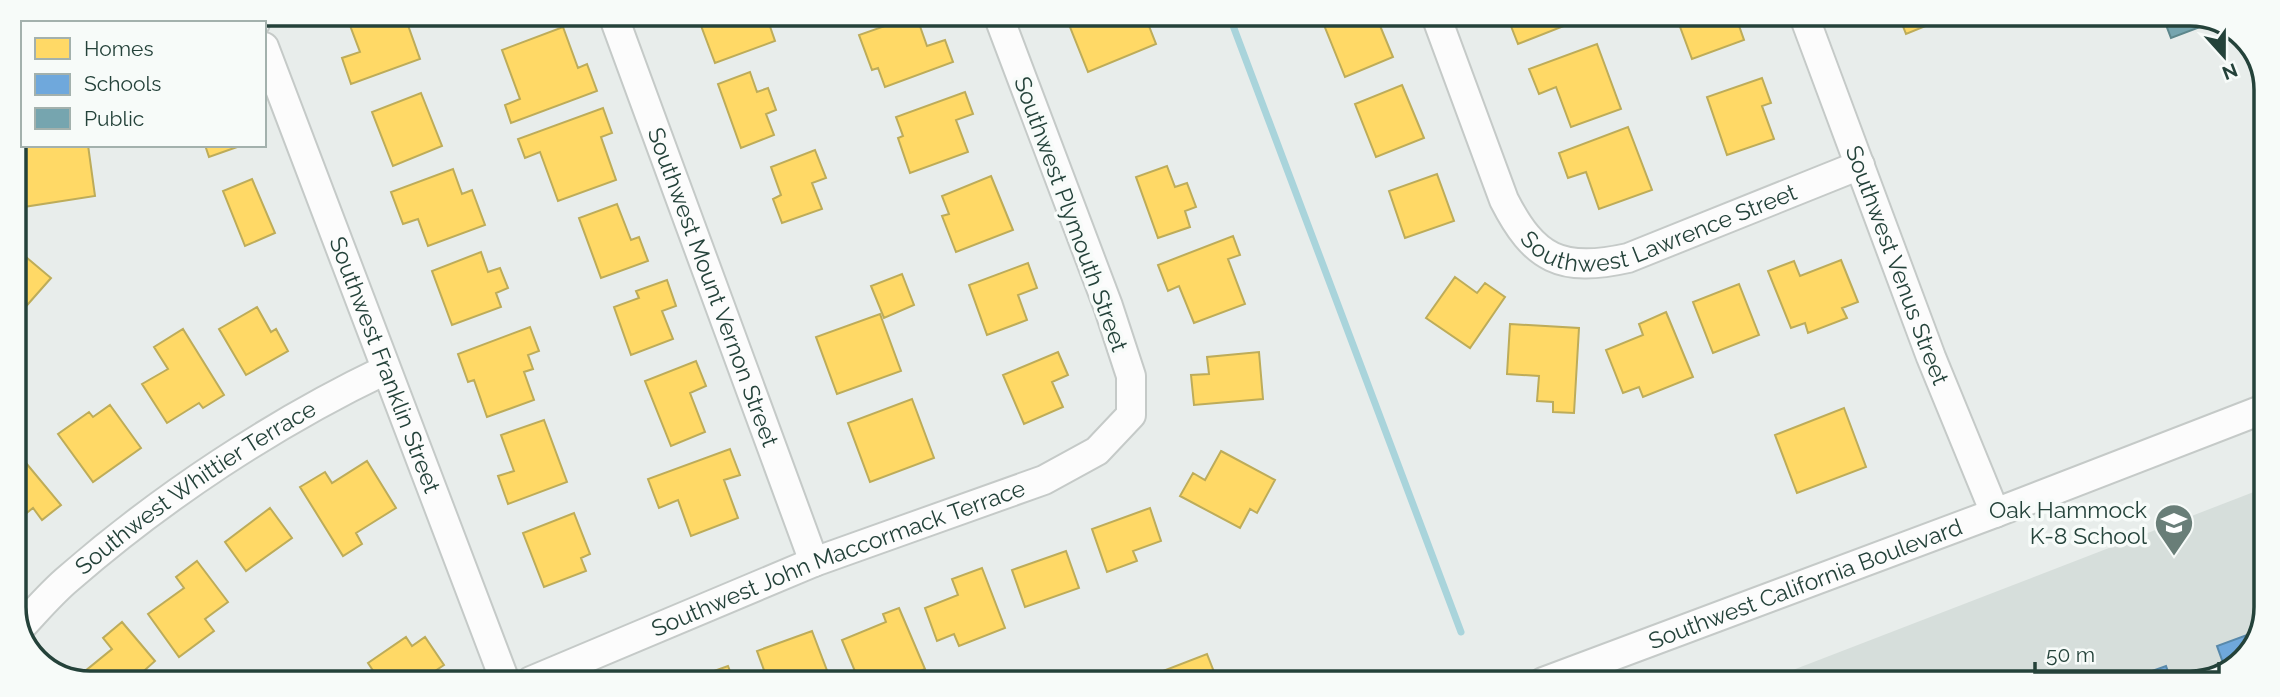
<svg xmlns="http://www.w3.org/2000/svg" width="2280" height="697" viewBox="0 0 2280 697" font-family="Raleway,sans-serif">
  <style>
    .built { fill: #d6dedb }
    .homes { fill: #ffd966; stroke: #bdac59; stroke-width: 2 }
    .schools { fill: #6fa8dc; stroke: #5889ab; stroke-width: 2 }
    .public { fill: #76a5af; stroke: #5d878c; stroke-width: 2 }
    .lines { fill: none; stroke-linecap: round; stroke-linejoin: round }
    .stream { stroke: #a9d4db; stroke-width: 7 }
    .minor-casing { stroke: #c5cac8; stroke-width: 32 }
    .minor { stroke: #fcfcfc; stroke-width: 28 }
    .labels { text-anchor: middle; stroke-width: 7; stroke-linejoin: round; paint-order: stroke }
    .street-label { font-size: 23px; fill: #24423a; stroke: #f7fbf9 }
    .poi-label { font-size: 23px; fill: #24423a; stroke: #f7fbf9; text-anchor: end }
    .rim { fill: none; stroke: #24423a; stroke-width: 3.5 }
  </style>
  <rect width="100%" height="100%" fill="#e8edeb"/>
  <path class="built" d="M 2264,488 L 2263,627 L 2236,667 L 2190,683 L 1762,682 Z"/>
  <path class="homes" d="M 183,14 L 193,14 L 197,23 L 161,23 Z
    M 404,14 L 420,59 L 351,84 L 342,58 L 360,52 L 346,15 Z
    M 697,15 L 766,15 L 775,41 L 715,63 Z
    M 916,15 L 927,46 L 945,40 L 953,62 L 885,87 L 878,68 L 872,70 L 859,35 Z
    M 1071,15 L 1123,15 L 1126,23 L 1145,16 L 1156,44 L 1088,72 L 1066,17 Z
    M 1344,16 L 1376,16 L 1393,57 L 1345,77 L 1324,25 Z
    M 1507,16 L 1566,16 L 1569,24 L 1518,44 Z
    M 1676,16 L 1746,16 L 1737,20 L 1744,40 L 1692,59 Z
    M 1899,16 L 1942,16 L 1943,19 L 1906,34 Z
    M 563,27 L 578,68 L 587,64 L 597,91 L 511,123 L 505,105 L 520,99 L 502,50 Z
    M 1597,44 L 1621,109 L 1571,127 L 1556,87 L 1539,94 L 1529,69 Z
    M 750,72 L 757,92 L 768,88 L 776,110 L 766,114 L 774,135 L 741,148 L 718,84 Z
    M 1762,78 L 1771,103 L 1762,106 L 1774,139 L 1727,155 L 1707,97 Z
    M 1402,85 L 1424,138 L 1376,157 L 1355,104 Z
    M 965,92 L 973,114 L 956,120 L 968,152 L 910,173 L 898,138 L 903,136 L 896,117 Z
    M 421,93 L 442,146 L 393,166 L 372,112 Z
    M 603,108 L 612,133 L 601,137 L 616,180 L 558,201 L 540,152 L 525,158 L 518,139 Z
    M 1628,127 L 1652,190 L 1599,209 L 1586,172 L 1568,178 L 1559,153 Z
    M 23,136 L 23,145 L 88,145 L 95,196 L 17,208 L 14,186 L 14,137 Z
    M 205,145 L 240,145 L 240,146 L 209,157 Z
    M 815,150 L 826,178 L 812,183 L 822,209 L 782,223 L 773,199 L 781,195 L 771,167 Z
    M 1167,166 L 1175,187 L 1187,183 L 1196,207 L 1185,211 L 1190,227 L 1158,238 L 1136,177 Z
    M 453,169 L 462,194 L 472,190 L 485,225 L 428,246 L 418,219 L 403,224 L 391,192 Z
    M 1437,174 L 1454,221 L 1405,238 L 1389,191 Z
    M 991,176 L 1013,230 L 956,252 L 942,216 L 949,214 L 942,196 Z
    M 252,179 L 275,233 L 245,246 L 223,191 Z
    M 617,204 L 631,240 L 639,237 L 648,261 L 601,278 L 579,218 Z
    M 1233,236 L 1240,255 L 1228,259 L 1245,304 L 1194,323 L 1179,286 L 1168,291 L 1158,265 Z
    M 14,247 L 51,278 L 14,320 Z
    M 481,252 L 488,272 L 500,268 L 508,288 L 496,293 L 501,307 L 452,325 L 432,271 Z
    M 1841,260 L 1858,302 L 1842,308 L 1847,318 L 1808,333 L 1805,323 L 1791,328 L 1768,271 L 1794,261 L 1800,276 Z
    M 1028,263 L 1037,288 L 1018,295 L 1027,320 L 987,335 L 969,285 Z
    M 902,274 L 914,305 L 884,318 L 871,286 Z
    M 1455,277 L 1477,293 L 1485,283 L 1505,297 L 1470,348 L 1426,318 Z
    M 667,280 L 676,306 L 662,311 L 673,339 L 631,355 L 614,307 L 639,298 L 636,291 Z
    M 1739,284 L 1759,335 L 1713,353 L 1693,302 Z
    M 257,307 L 271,332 L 276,329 L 288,351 L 246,375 L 219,329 Z
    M 1666,312 L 1693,377 L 1643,397 L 1639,387 L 1623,393 L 1606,350 L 1643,335 L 1639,324 Z
    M 880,314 L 901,371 L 837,394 L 816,337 Z
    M 1510,324 L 1579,328 L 1574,413 L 1553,412 L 1553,402 L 1537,401 L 1539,376 L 1507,374 Z
    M 530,327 L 539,351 L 528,355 L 533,369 L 524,372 L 534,400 L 487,417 L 474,380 L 468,382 L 458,354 Z
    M 183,329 L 224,395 L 203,408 L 199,403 L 167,423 L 142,384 L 168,369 L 154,347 Z
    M 1058,352 L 1068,375 L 1052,382 L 1063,407 L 1024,424 L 1003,375 Z
    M 1259,352 L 1263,399 L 1194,405 L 1191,375 L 1209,374 L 1207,357 Z
    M 696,361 L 706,386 L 690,393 L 705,432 L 671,446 L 645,381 Z
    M 912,399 L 934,458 L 870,482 L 848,423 Z
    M 110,405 L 141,448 L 93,482 L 58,434 L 89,412 L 93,417 Z
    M 1844,408 L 1866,467 L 1797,493 L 1775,435 Z
    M 544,420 L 567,482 L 508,504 L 498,476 L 514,471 L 501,435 Z
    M 730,449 L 740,475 L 724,480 L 738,518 L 691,536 L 678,500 L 659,508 L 648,479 Z
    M 16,451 L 61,505 L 42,520 L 33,508 L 14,523 L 14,452 Z
    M 1221,451 L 1275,480 L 1257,513 L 1250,509 L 1240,528 L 1180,496 L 1193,473 L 1205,480 Z
    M 367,461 L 396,508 L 356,533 L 362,544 L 343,556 L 300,487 L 325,472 L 332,483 Z
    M 270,508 L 292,538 L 246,571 L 225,542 Z
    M 1150,508 L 1161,541 L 1133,551 L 1137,561 L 1107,572 L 1092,529 Z
    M 574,513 L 590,554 L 581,558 L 586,571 L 544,587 L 523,533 Z
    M 1066,551 L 1079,588 L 1025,607 L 1012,570 Z
    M 197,561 L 228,602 L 205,619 L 214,631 L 179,657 L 148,614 L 184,588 L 176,577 Z
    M 982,568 L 1005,628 L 959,646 L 954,634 L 937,641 L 925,608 L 958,595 L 952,579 Z
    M 899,608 L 925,669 L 896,681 L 859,681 L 842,640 L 886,622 L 883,614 Z
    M 122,622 L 155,661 L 136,678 L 138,680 L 82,680 L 79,676 L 112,649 L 103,638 Z
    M 812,631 L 831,681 L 768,681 L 757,651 Z
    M 406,637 L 412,646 L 425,637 L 444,665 L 420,681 L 380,681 L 368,663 Z
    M 1207,654 L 1218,682 L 1143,682 L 1142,679 Z
    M 728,666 L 734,681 L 686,681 Z"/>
  <path class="schools" d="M 2247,635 L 2251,645 L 2236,667 L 2226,671 L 2217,646 Z
    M 2166,666 L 2172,683 L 2138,683 L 2135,677 Z"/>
  <path class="public" d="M 2163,17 L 2205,17 L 2208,24 L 2171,38 Z"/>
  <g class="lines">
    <path class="stream" d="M 1229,15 L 1461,632"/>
    <g class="minor-casing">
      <g id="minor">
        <path d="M 252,14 L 255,23"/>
        <path id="s1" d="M 613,15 L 814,562"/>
        <path id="s2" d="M 1436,16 L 1504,200 C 1534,259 1561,273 1628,258 L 1860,165"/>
        <path id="s3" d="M 1804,16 L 1931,357 L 1995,513"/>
        <path id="s4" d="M 264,47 L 505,681"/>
        <path id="s5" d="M 20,628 C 36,611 51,593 69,578 C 162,497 274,423 385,370"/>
        <path id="s6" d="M 531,681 L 814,562 L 1044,480 L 1097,451 L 1131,415 L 1131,376 L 1108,306 L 998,15"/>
        <path id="s7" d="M 1543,682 L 1995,513 L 2264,409"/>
      </g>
    </g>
    <use href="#minor" class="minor"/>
  </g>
  <defs>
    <g id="school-pin" transform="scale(2.0125)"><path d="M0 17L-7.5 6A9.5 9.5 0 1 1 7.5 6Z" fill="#697e78" stroke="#f7fbf9"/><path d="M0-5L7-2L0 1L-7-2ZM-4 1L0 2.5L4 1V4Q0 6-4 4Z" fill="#fff"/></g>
  </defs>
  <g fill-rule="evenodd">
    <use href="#school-pin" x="2174" y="523"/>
  </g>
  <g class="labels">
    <g class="street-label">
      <text dy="8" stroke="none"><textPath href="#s2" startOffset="383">Southwest Lawrence Street</textPath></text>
      <text transform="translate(1071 214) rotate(70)" y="8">Southwest Plymouth Street</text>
      <text dy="8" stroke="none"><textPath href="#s3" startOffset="266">Southwest Venus Street</textPath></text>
      <text dy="8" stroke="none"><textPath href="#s1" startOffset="290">Southwest Mount Vernon Street</textPath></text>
      <text dy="8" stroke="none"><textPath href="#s4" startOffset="340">Southwest Franklin Street</textPath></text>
      <text dy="8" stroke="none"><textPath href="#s5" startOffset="226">Southwest Whittier Terrace</textPath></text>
      <text dy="8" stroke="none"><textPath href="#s6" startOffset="331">Southwest John Maccormack Terrace</textPath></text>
      <text dy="8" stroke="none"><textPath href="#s7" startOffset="280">Southwest California Boulevard</textPath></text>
    </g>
    <g class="poi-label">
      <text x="2147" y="518">Oak Hammock<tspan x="2147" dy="26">K-8 School</tspan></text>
    </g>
  </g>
  <path d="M0 0H2280V697H0ZM90 26H2190A64 64 0 0 1 2254 90V607A64 64 0 0 1 2190 671H90A64 64 0 0 1 26 607V90A64 64 0 0 1 90 26Z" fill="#f7fbf9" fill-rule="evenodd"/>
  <path class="rim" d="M90 26H2190A64 64 0 0 1 2254 90V607A64 64 0 0 1 2190 671H90A64 64 0 0 1 26 607V90A64 64 0 0 1 90 26Z"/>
  <rect x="21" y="21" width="245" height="126" fill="#f7fbf9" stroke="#a3b1ad" stroke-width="2"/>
  <rect x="35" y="38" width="35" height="21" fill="#ffd966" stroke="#a3b1ad" stroke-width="2"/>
  <text x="84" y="56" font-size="21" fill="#24423a">Homes</text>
  <rect x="35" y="74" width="35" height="21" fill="#6fa8dc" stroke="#a3b1ad" stroke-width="2"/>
  <text x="84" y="91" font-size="21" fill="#24423a">Schools</text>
  <rect x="35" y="108" width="35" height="21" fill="#76a5af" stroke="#a3b1ad" stroke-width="2"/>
  <text x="84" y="126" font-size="21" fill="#24423a">Public</text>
  <g transform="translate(2224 56) rotate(159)" stroke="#f7fbf9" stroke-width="5" paint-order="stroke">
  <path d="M0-5L12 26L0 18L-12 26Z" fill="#24423a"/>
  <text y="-10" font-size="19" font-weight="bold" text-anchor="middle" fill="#24423a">N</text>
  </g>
  <path d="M2035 662v10h184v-10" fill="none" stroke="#24423a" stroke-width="3.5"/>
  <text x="2046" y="662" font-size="21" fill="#24423a" stroke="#f7fbf9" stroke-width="5" paint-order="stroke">50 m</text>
</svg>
